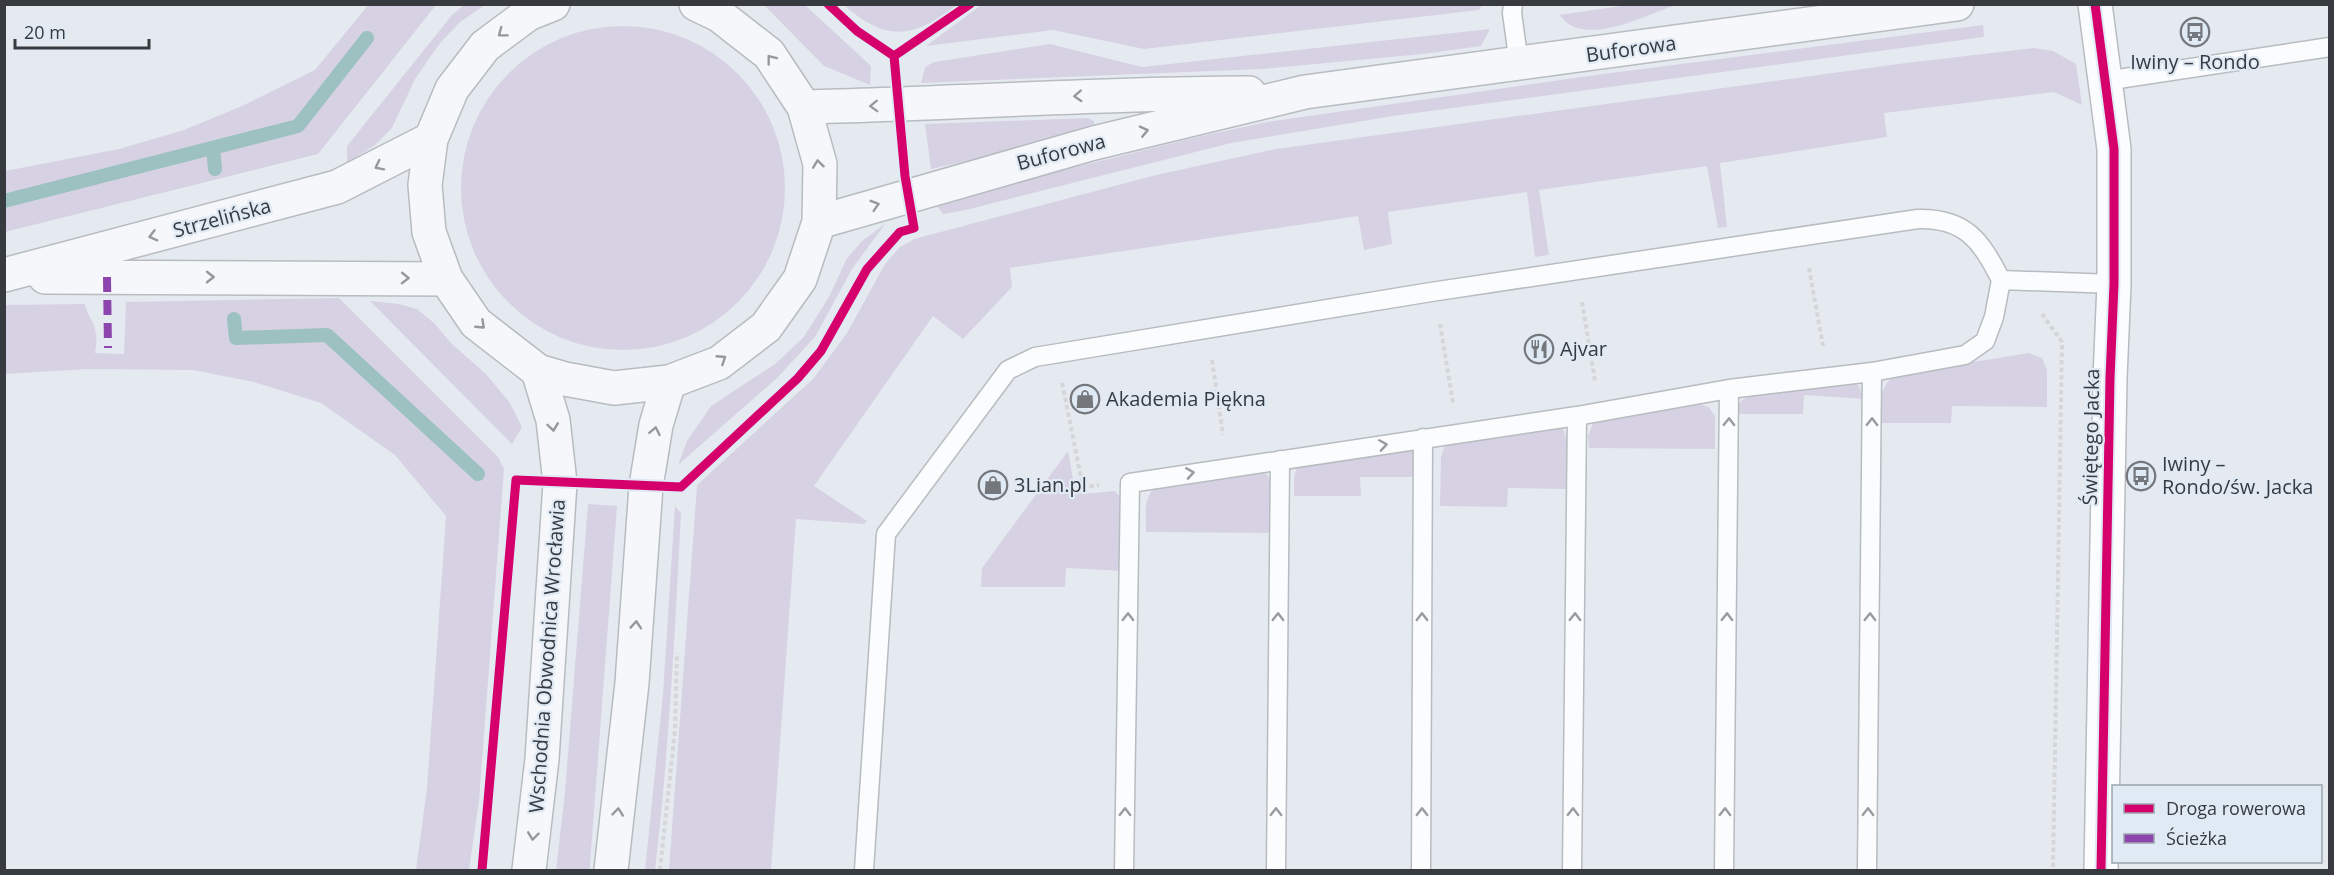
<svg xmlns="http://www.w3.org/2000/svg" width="2334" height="875" viewBox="0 0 2334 875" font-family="'Open Sans',sans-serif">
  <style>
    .green { fill: #d6d2e3 }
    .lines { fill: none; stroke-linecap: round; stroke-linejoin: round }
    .stream { stroke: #9cc1c0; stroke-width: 14 }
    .lane-casing { stroke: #b7bcc0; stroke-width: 21 }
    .street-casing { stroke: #b7bcc0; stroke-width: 36 }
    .secondary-casing { stroke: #b7bcc0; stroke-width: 36 }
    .path { stroke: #d6d6d8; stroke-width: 4; stroke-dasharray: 4.5 3; stroke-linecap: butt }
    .lane { stroke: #fbfcfd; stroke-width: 18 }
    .street { stroke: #fbfcfd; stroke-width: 33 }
    .secondary { stroke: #f5f7fa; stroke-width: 33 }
    .quiet { stroke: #8e44ad; stroke-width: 8; stroke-dasharray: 15 8; stroke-linecap: butt }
    .cycleway-casing { stroke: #e0eaf5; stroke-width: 13 }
    .cycleway { stroke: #d6006c; stroke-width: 9 }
    .oneway { stroke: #96999c }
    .oneway2 { stroke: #999c9e }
    .labels { text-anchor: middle; stroke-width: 4.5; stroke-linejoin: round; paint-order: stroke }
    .street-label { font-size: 20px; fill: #373b3f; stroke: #e0eaf5 }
    .poi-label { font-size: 20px; fill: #373b3f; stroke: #e0eaf5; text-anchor: start }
  </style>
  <rect width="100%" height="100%" fill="#e5eaf0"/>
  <path class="green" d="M 369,4 L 436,5 L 318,154 L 5,232 L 5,171 L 119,149 L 184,130 L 242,106 L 315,70 Z
    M 1635,4 L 1676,5 C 1648,14 1599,41 1570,25 C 1566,23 1563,18 1559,15 Z
    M 464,5 L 485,5 L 460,22 L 440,43 L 415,79 L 392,128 L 375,145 L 347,163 L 347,146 L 452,15 Z
    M 764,5 L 805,5 L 871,66 L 870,85 L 824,66 Z
    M 844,5 L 959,5 C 913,37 888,44 844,5 Z
    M 995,5 L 995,4 L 1482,5 L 1479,10 L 1144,49 L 1053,30 L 926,46 L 980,6 Z
    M 1983,25 L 1984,37 L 1393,116 L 1231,143 L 966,210 L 943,214 L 934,202 L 1197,137 L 1267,122 L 1588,76 Z
    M461 188a162 162 0 1 1 324 0a162 162 0 1 1-324 0Z
    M 1490,29 L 1481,46 L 1423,54 L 1261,69 L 921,83 L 925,67 L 934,62 L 1050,44 L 1142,67 Z
    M 2034,48 L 2053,51 L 2076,64 L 2082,105 L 2054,92 L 1884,113 L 1887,137 L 1720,163 L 1727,227 L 1718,228 L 1707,166 L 1539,190 L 1549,255 L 1535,257 L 1527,192 L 1388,212 L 1392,244 L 1364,250 L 1358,216 L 1010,268 L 1012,287 L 963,339 L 933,316 L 814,486 L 867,521 L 864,524 L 796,519 L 771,870 L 669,870 L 697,485 L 813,379 L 847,333 L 885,264 L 899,248 L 914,239 L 1156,175 L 1276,149 L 1906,63 Z
    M 1088,118 L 1094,121 L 1094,126 L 1091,132 L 931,169 L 925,124 Z
    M 886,223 L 852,269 L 815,337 L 777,378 L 678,465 L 687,441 L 711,406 L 775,364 L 803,338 L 829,297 L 846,260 L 861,242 Z
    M 339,298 L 498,457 L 504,469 L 479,801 L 469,870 L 416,870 L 427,788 L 446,516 L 395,455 L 321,403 L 254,382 L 193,370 L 88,369 L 5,374 L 5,305 L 85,304 C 86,312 90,316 93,323 C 97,331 97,344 95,353 L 124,354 L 126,302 Z
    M 370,301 L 399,304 L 417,309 L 434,323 L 452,344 L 486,374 L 510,403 L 522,427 L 512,444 Z
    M 2029,353 L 2042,358 L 2047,370 L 2047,407 L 1952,406 L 1951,423 L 1882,423 C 1882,403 1877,384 1899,374 Z
    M 1843,382 L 1858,385 L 1865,399 L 1804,395 L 1803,414 L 1736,414 C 1736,404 1742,400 1750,395 Z
    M 1696,403 L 1709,407 L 1715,416 L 1715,449 L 1589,448 L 1588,436 L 1593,423 L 1604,417 Z
    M 1556,424 L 1563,428 L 1567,441 L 1567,489 L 1508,488 L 1507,507 L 1440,506 L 1441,457 L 1445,445 L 1457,438 Z
    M 1402,446 L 1414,450 L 1419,477 L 1360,477 L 1361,496 L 1294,496 L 1294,477 L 1298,465 Z
    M 1068,451 L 1075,491 L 1082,494 L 1115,491 L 1126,504 L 1126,571 L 1066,568 L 1065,587 L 981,587 L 982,568 Z
    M 1265,472 L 1273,483 L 1273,533 L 1146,532 C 1146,511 1142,496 1161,482 Z
    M 588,504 L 617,506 L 590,865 L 589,870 L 556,870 L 565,792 Z
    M 675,506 L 681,513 C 675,632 669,752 655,870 L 645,870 L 663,694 Z"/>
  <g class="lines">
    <path class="stream" d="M 213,148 L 215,169
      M 4,201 L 298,126 L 367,38
      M 234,319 L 236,338 L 327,335 L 478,474"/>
    <g class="lane-casing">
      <path id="lane" d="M 1513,4 L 1512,13 L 1519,64
        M 2105,81 L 2330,47
        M 864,870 L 886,534 L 1008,370 L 1035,357 L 1431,292 L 1918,219 C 1966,218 1981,241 2001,280 L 2114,284
        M 1124,870 L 1130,483 L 1577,416 L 1729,389 L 1872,372 L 1965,355 L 1985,341 L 1994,317 L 2001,280
        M 1276,870 L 1280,460
        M 1421,870 L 1423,438
        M 1572,870 L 1577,416
        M 1724,870 L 1729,389
        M 1867,870 L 1872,372"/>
    </g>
    <g class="street-casing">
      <path id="street" d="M 2095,4 L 2114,149 L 2114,284 L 2110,378 L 2101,870"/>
    </g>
    <g class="secondary-casing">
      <path id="secondary" d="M 553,4 L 528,14 L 485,46 L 452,89 L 431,139 L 425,185 L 429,232 L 446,279 L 476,323 L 538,371 L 565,379 L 614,388 L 669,382 L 719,363 L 766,327 L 800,279 L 819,222 L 820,164 L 804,107 L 769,54 L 719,15 L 696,4
        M 804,107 C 953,104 1101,93 1249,93
        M 819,222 L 1094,143 L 1305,92 L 1957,4
        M 4,275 L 337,187 L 431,139
        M 45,277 L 446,279
        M 529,870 L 542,759 L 560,483 L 553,420 L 538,371
        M 611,870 L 632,683 L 646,486 L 656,425 L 669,382"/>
    </g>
    <path class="path" d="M 1809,268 L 1823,346
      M 1582,302 L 1595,381
      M 2042,314 L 2062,342 L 2053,870
      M 1440,324 L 1453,403
      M 1212,360 L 1223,435
      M 1062,383 L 1083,487 L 1099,485
      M 660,870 L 675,730 L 677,653"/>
    <use href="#lane" class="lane"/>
    <use href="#street" class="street"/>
    <use href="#secondary" class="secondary"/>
    <path class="quiet" d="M 107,277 L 108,348"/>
    <g class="cycleway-casing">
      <path id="cycleway" d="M 828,4 L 857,31 L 894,56
        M 2095,4 L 2114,149 L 2114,284 L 2110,378 L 2101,870
        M 894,56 L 970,4
        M 482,870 L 516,480 L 681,487 L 798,378 L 821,351 L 867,269 L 900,232 L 914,228 L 905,176 L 894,56"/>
    </g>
    <use href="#cycleway" class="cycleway"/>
  </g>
  <defs><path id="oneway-chevron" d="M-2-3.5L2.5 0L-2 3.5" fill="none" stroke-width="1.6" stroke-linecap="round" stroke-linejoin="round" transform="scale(1.5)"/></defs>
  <g class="oneway">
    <use href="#oneway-chevron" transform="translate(502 33) rotate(143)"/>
    <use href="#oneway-chevron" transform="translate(771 59) rotate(-128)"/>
    <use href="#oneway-chevron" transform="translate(1078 96) rotate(177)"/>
    <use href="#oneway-chevron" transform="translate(874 106) rotate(178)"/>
    <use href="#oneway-chevron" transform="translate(1144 131) rotate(-13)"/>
    <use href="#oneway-chevron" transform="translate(818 164) rotate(-97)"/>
    <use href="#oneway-chevron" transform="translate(379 166) rotate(153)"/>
    <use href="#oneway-chevron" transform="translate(875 205) rotate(-17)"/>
    <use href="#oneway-chevron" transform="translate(153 236) rotate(165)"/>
    <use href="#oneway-chevron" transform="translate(210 277)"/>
    <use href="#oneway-chevron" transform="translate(405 278) rotate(1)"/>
    <use href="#oneway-chevron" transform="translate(481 325) rotate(43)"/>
    <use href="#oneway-chevron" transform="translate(722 359) rotate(-33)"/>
    <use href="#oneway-chevron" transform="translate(553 427) rotate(82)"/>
    <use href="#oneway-chevron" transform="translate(655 431) rotate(-79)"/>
    <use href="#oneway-chevron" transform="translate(636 625) rotate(-86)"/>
    <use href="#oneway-chevron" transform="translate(618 812) rotate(-84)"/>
    <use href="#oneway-chevron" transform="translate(533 836) rotate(97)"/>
  </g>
  <g class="oneway2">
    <use href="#oneway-chevron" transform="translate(1729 422) rotate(-89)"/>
    <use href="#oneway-chevron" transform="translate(1872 422) rotate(-89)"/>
    <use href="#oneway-chevron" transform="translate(1383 445) rotate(-9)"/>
    <use href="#oneway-chevron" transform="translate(1190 473) rotate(-9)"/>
    <use href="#oneway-chevron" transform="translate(1128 617) rotate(-89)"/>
    <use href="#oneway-chevron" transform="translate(1278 617) rotate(-89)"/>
    <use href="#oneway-chevron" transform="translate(1422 617) rotate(-90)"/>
    <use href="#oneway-chevron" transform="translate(1575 617) rotate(-89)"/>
    <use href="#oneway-chevron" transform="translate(1727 617) rotate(-89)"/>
    <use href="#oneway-chevron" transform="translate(1870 617) rotate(-89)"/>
    <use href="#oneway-chevron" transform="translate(1125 812) rotate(-89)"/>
    <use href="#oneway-chevron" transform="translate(1276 812) rotate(-89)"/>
    <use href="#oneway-chevron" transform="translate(1422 812) rotate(-90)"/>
    <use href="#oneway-chevron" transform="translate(1573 812) rotate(-89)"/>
    <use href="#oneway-chevron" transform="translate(1725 812) rotate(-89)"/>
    <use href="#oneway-chevron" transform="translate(1868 812) rotate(-89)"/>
  </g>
  <defs>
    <g id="bus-ring" transform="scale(1.5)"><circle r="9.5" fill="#e0eaf5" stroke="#74787d" stroke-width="1.5"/><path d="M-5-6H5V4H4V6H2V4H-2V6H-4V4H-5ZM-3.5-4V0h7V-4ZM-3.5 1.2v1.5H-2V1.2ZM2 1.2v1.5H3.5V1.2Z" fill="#74787d"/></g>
    <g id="restaurant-ring" transform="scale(1.5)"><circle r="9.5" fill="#e0eaf5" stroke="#74787d" stroke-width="1.5"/><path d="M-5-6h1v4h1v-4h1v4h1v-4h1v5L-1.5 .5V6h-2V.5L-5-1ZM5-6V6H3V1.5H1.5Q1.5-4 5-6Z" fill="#74787d"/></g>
    <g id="shop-ring" transform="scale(1.5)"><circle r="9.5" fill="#e0eaf5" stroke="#74787d" stroke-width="1.5"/><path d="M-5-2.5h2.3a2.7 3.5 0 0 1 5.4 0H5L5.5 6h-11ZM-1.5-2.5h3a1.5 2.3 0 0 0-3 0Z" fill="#74787d"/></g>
  </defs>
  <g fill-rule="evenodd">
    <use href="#bus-ring" x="2195" y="32"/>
    <use href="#restaurant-ring" x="1539" y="349"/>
    <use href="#shop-ring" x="1085" y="399"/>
    <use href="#bus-ring" x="2141" y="476"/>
    <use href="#shop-ring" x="993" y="485"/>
  </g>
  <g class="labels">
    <g class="street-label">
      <text transform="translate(1631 49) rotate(-8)" y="7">Buforowa</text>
      <text transform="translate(1061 152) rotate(-15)" y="7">Buforowa</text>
      <text transform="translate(222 218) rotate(-15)" y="7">Strzelińska</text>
      <text transform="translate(2091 437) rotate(-89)" y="7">Świętego Jacka</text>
      <text transform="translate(547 656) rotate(-86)" y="7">Wschodnia Obwodnica Wrocławia</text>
    </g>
    <g class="poi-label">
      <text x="2195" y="69" text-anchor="middle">Iwiny – Rondo</text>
      <text x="1560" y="356">Ajvar</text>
      <text x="1106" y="406">Akademia Piękna</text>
      <text x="2162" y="471">Iwiny –<tspan x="2162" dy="23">Rondo/św. Jacka</tspan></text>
      <text x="1014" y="492">3Lian.pl</text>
    </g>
  </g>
  <rect width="2334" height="875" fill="none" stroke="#373b3f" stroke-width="12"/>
  <rect x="2112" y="785" width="210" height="78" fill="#e0eaf5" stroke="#9ca4ac" stroke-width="1.5"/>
  <rect x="2124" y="804" width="30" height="9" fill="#d6006c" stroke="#9ca4ac" stroke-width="1.5"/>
  <text x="2166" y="815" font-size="18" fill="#373b3f">Droga rowerowa</text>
  <rect x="2124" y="834" width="30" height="9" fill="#8e44ad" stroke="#9ca4ac" stroke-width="1.5"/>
  <text x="2166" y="845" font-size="18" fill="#373b3f">Ścieżka</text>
  <path d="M15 39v9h134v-9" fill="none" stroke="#373b3f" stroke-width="3"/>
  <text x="24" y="39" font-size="18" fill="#373b3f" stroke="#e0eaf5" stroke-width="4.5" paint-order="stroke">20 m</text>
</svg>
